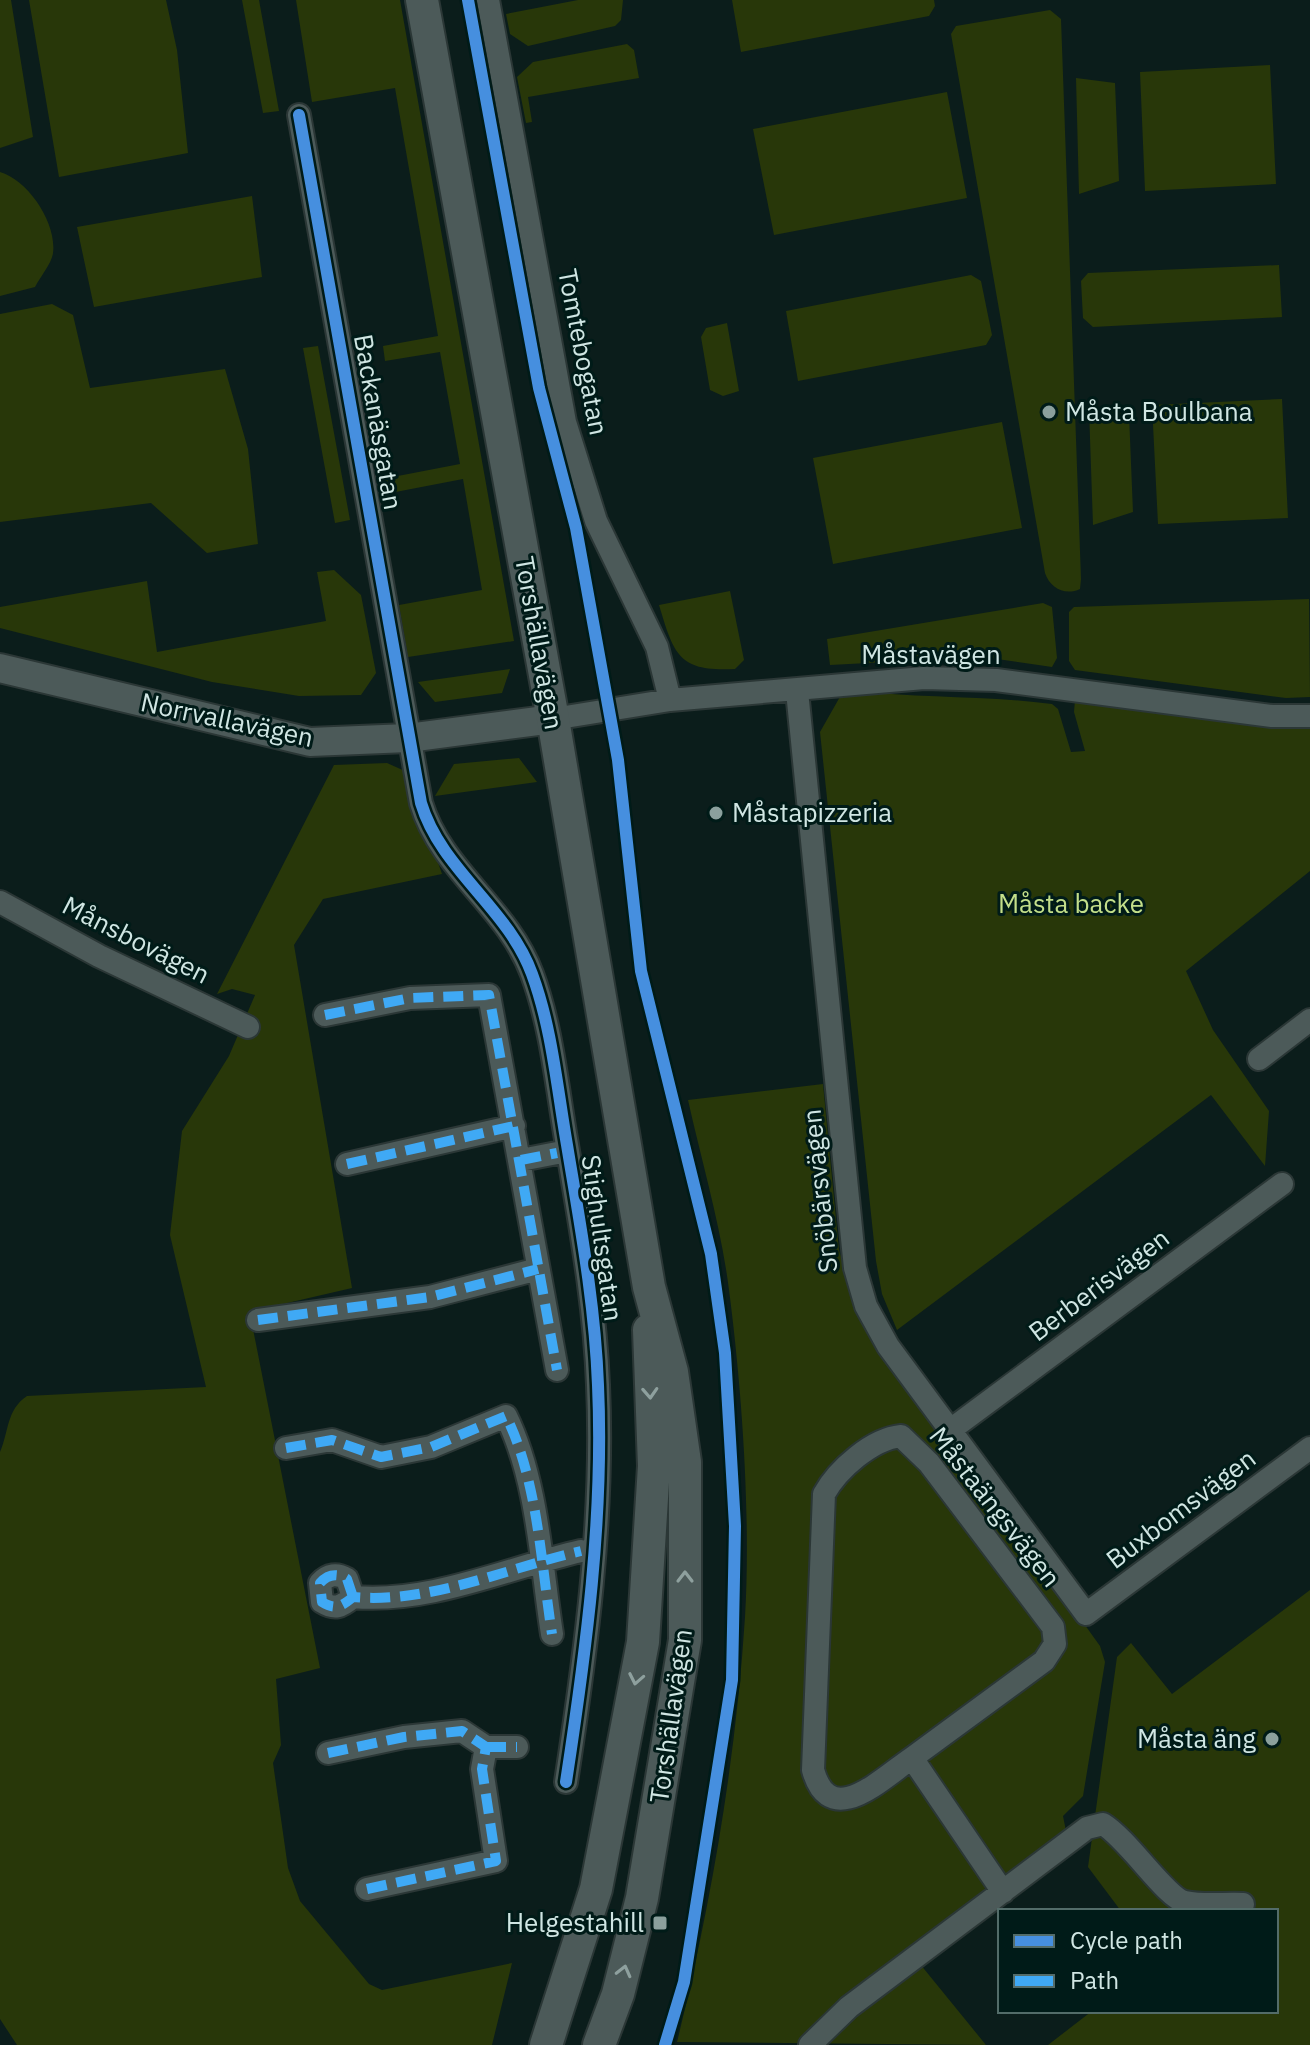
<svg xmlns="http://www.w3.org/2000/svg" width="1310" height="2045" viewBox="0 0 1310 2045" font-family="'IBM Plex Sans',sans-serif">
  <style>
    .green { fill: #283709 }
    .lines { fill: none; stroke-linecap: round; stroke-linejoin: round }
    .minor-casing { stroke: #2b3736; stroke-width: 26 }
    .tertiary-casing { stroke: #2b3736; stroke-width: 32 }
    .secondary-casing { stroke: #2b3736; stroke-width: 36 }
    .minor { stroke: #4c5a59; stroke-width: 22 }
    .tertiary { stroke: #4c5a59; stroke-width: 28 }
    .secondary { stroke: #4c5a59; stroke-width: 32 }
    .quiet { stroke: #3fa9f5; stroke-width: 10; stroke-dasharray: 20 10; stroke-linecap: butt }
    .cycleway-casing { stroke: #001b18; stroke-width: 17 }
    .cycleway { stroke: #468fdf; stroke-width: 12 }
    .oneway { stroke: #8ea09e }
    .poi-dot { fill: #8ba09d; stroke: #001b18; stroke-width: 3 }
    .labels { text-anchor: middle; stroke-width: 6; stroke-linejoin: round; paint-order: stroke }
    .street-label { font-size: 26px; fill: #d0e6e3; stroke: #001b18 }
    .poi-label { font-size: 26px; fill: #d0e6e3; stroke: #001b18; text-anchor: start }
    .park-label { font-size: 26px; fill: #c3df8a; stroke: #001b18 }
  </style>
  <rect width="100%" height="100%" fill="#0b1d1b"/>
  <path class="green" d="M 0,0 L 11,0 L 33,137 L 0,148 Z
    M 29,0 L 166,0 L 177,50 L 188,153 L 59,177 Z
    M 242,0 L 259,0 L 279,111 L 263,113 Z
    M 296,0 L 400,0 L 514,641 L 408,657 L 399,605 L 482,590 L 463,479 L 380,495 L 377,480 L 460,464 L 440,352 L 385,361 L 383,346 L 438,336 L 395,88 L 312,102 Z
    M 578,0 L 623,0 L 621,20 L 615,26 L 528,46 L 510,34 L 506,14 Z
    M 732,0 L 934,0 L 935,6 L 929,16 L 741,52 Z
    M 1050,10 L 1061,19 L 1081,579 L 1080,589 C 1065,596 1050,588 1045,573 L 951,34 L 956,26 Z
    M 627,44 L 634,50 L 639,78 L 528,97 L 532,122 L 526,123 L 517,77 L 533,62 Z
    M 1270,65 L 1276,184 L 1145,191 L 1140,72 Z
    M 1076,78 L 1115,83 L 1119,181 L 1079,194 Z
    M 947,92 L 967,198 L 774,235 L 753,129 Z
    M 0,172 C 28,180 57,223 53,253 C 52,263 40,277 35,287 L 0,296 Z
    M 252,196 L 262,277 L 94,307 L 77,227 Z
    M 1279,265 L 1282,317 L 1093,327 L 1083,318 L 1081,281 L 1088,273 Z
    M 971,275 L 981,281 L 992,335 L 986,345 L 798,381 L 786,311 Z
    M 52,304 L 73,315 L 90,388 L 225,369 L 248,449 L 258,544 L 207,553 L 151,503 L 0,522 L 0,314 Z
    M 727,323 L 739,391 L 723,396 L 710,390 L 701,337 L 706,328 Z
    M 318,346 L 350,520 L 335,523 L 303,348 Z
    M 1282,399 L 1288,518 L 1158,524 L 1152,405 Z
    M 1089,409 L 1129,414 L 1133,512 L 1093,525 Z
    M 1002,422 L 1022,528 L 833,564 L 813,458 Z
    M 334,570 L 361,595 L 376,673 L 361,695 L 299,696 L 212,682 L 0,628 L 0,607 L 147,581 L 157,652 L 326,621 L 317,572 Z
    M 730,591 L 744,660 L 735,669 C 679,672 674,655 659,605 Z
    M 1309,599 L 1310,697 L 1286,698 L 1075,670 L 1069,661 L 1069,612 L 1074,607 Z
    M 1043,603 L 1052,607 L 1057,658 L 1052,667 L 983,657 L 830,665 L 827,639 Z
    M 510,669 L 502,693 L 435,702 L 418,682 Z
    M 854,690 C 920,699 986,695 1052,704 L 1058,709 L 1071,752 L 1085,751 L 1074,712 L 1075,700 L 1310,724 L 1310,871 L 1186,971 L 1213,1030 L 1269,1111 L 1265,1166 L 1211,1095 L 897,1330 L 882,1294 L 876,1261 L 820,732 L 841,695 Z
    M 519,758 L 537,782 L 435,796 L 454,764 Z
    M 387,763 L 407,772 L 442,874 L 323,899 L 294,945 L 352,1288 L 270,1307 L 252,1324 L 320,1668 L 276,1679 L 281,1745 L 273,1763 L 288,1868 L 300,1901 L 369,1984 L 382,1990 L 512,1963 L 492,2045 L 17,2045 L 0,2019 L 0,1452 C 9,1432 6,1410 27,1396 L 206,1387 L 170,1235 L 182,1131 L 229,1056 L 255,995 L 232,989 L 217,994 L 334,765 Z
    M 823,1084 L 839,1250 L 856,1306 L 1100,1646 L 1105,1662 L 1083,1796 L 1063,1816 L 1066,1831 L 907,1948 L 986,2045 L 677,2042 C 711,1904 736,1759 745,1617 C 751,1516 742,1390 729,1290 C 721,1226 702,1163 688,1100 Z
    M 1310,1590 L 1310,2045 L 1048,2045 L 1092,2011 L 1276,2011 L 1276,1911 L 1121,1911 L 1088,1867 L 1117,1657 L 1131,1643 L 1172,1694 Z"/>
  <g class="lines">
    <g class="minor-casing">
      <path id="minor" d="M 488,0 L 565,422 L 596,521 L 657,647 L 670,700
        M 299,115 L 421,803 C 441,870 508,908 532,974 C 552,1028 557,1088 567,1145 C 580,1224 595,1304 598,1385 C 604,1518 586,1651 566,1782
        M 797,691 L 855,1268 L 866,1306 L 888,1346 L 1086,1614 L 1310,1448
        M 553,719 L 670,700 L 924,678 L 996,680 L 1272,716 L 1310,716
        M 0,902 L 99,956 L 248,1027
        M 325,1015 L 410,998 L 489,995 L 557,1370
        M 1259,1059 L 1310,1020
        M 521,1160 L 557,1153
        M 347,1164 L 514,1126
        M 258,1320 L 430,1297 L 538,1269
        M 949,1431 L 1282,1184
        M 286,1448 L 332,1440 L 381,1457 L 431,1447 L 506,1416 C 538,1481 541,1564 552,1634
        M 353,1597 L 347,1579 C 337,1573 328,1574 320,1583 L 322,1602 C 335,1610 341,1607 353,1597 C 430,1604 507,1568 581,1551
        M 486,1747 L 517,1747
        M 328,1753 L 404,1737 L 462,1731 L 486,1747
        M 912,1758 C 881,1779 830,1831 813,1770 L 824,1494 C 838,1469 872,1439 901,1436 L 929,1463 L 1053,1627 L 1055,1644 L 1044,1661 L 912,1758 L 1003,1892
        M 367,1889 L 496,1861 L 482,1769 L 486,1747
        M 810,2045 L 849,2007 L 1087,1828 L 1103,1824 C 1129,1840 1166,1898 1185,1902 C 1203,1906 1225,1903 1243,1904"/>
    </g>
    <g class="tertiary-casing">
      <path id="tertiary" d="M 0,668 L 310,742 L 408,738 L 553,719"/>
    </g>
    <g class="secondary-casing">
      <path id="secondary" d="M 422,0 L 553,719 L 649,1287 L 672,1372 L 685,1462 L 685,1640 L 642,1898 L 618,1994 L 599,2045
        M 546,2045 L 596,1889 L 643,1642 L 654,1466 L 649,1330"/>
    </g>
    <use href="#minor" class="minor"/>
    <use href="#tertiary" class="tertiary"/>
    <use href="#secondary" class="secondary"/>
    <path class="quiet" d="M 325,1015 L 410,998 L 489,995 L 557,1370
      M 521,1160 L 557,1153
      M 347,1164 L 514,1126
      M 258,1320 L 430,1297 L 538,1269
      M 286,1448 L 332,1440 L 381,1457 L 431,1447 L 506,1416 C 538,1481 541,1564 552,1634
      M 353,1597 L 347,1579 C 337,1573 328,1574 320,1583 L 322,1602 C 335,1610 341,1607 353,1597 C 430,1604 507,1568 581,1551
      M 486,1747 L 517,1747
      M 328,1753 L 404,1737 L 462,1731 L 486,1747
      M 367,1889 L 496,1861 L 482,1769 L 486,1747"/>
    <g class="cycleway-casing">
      <path id="cycleway" d="M 468,0 L 539,388 L 576,528 L 618,760 L 641,971 L 711,1254 L 725,1353 L 735,1526 L 732,1680 L 684,1982 L 665,2045
        M 299,115 L 421,803 C 441,870 508,908 532,974 C 552,1028 557,1088 567,1145 C 580,1224 595,1304 598,1385 C 604,1518 586,1651 566,1782"/>
    </g>
    <use href="#cycleway" class="cycleway"/>
  </g>
  <defs><path id="oneway-chevron" d="M-2-3.5L2.5 0L-2 3.5" fill="none" stroke-width="1.6" stroke-linecap="round" stroke-linejoin="round" transform="scale(2)"/></defs>
  <g class="oneway">
    <use href="#oneway-chevron" transform="translate(650 1393) rotate(87)"/>
    <use href="#oneway-chevron" transform="translate(685 1577) rotate(-90)"/>
    <use href="#oneway-chevron" transform="translate(636 1679) rotate(101)"/>
    <use href="#oneway-chevron" transform="translate(624 1971) rotate(-76)"/>
  </g>
  <g class="poi-dot">
    <circle cx="1049" cy="412" r="8"/>
    <circle cx="716" cy="813" r="8"/>
    <circle cx="1272" cy="1739" r="8"/>
    <rect x="652" y="1915" width="16" height="16" rx="4"/>
  </g>
  <g class="labels">
    <g class="street-label">
      <text transform="translate(583 352) rotate(79)" y="9">Tomtebogatan</text>
      <text transform="translate(378 422) rotate(80)" y="9">Backanäsgatan</text>
      <text transform="translate(539 643) rotate(80)" y="9">Torshällavägen</text>
      <text x="931" y="664">Måstavägen</text>
      <text transform="translate(227 720) rotate(12)" y="9">Norrvallavägen</text>
      <text transform="translate(136 940) rotate(27)" y="9">Månsbovägen</text>
      <text transform="translate(820 1191) rotate(-96)" y="9">Snöbärsvägen</text>
      <text transform="translate(602 1238) rotate(82)" y="9">Stighultsgatan</text>
      <text transform="translate(1099 1285) rotate(-37)" y="9">Berberisvägen</text>
      <text transform="translate(995 1507) rotate(52)" y="9">Måstaängsvägen</text>
      <text transform="translate(1181 1509) rotate(-37)" y="9">Buxbomsvägen</text>
      <text transform="translate(671 1716) rotate(-82)" y="9">Torshällavägen</text>
    </g>
    <g class="poi-label">
      <text x="1065" y="421">Måsta Boulbana</text>
      <text x="732" y="822">Måstapizzeria</text>
      <text x="1256" y="1748" text-anchor="end">Måsta äng</text>
      <text x="644" y="1932" text-anchor="end">Helgestahill</text>
    </g>
    <g class="park-label">
      <text x="1071" y="913">Måsta backe</text>
    </g>
  </g>
  <rect x="998" y="1909" width="280" height="104" fill="#001b18" stroke="#536c69" stroke-width="2"/>
  <rect x="1014" y="1935" width="40" height="12" fill="#468fdf" stroke="#536c69" stroke-width="2"/>
  <text x="1070" y="1949" font-size="24" fill="#d0e6e3">Cycle path</text>
  <rect x="1014" y="1975" width="40" height="12" fill="#3fa9f5" stroke="#536c69" stroke-width="2"/>
  <text x="1070" y="1989" font-size="24" fill="#d0e6e3">Path</text>
</svg>
